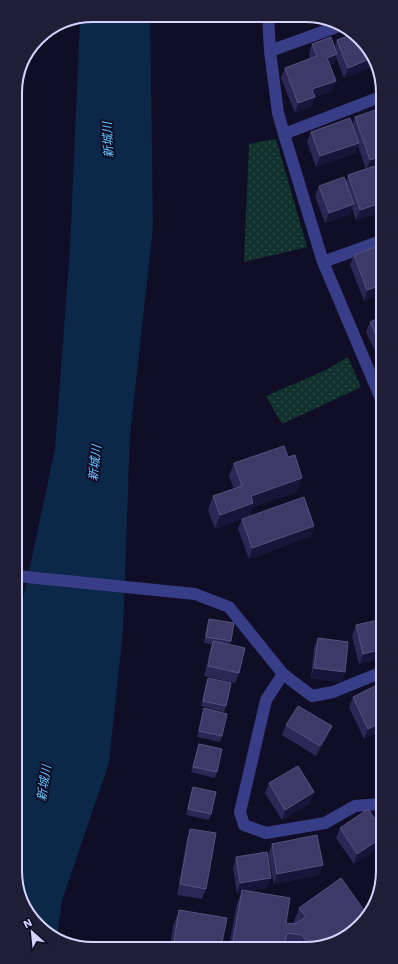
<svg xmlns="http://www.w3.org/2000/svg" width="398" height="964" viewBox="0 0 398 964" font-family="'Work Sans','Noto Sans JP',sans-serif">
  <style>
    .grass { fill: url(#grass-dots) }
    .water { fill: #0b2849 }
    .lines { fill: none; stroke-linecap: round; stroke-linejoin: round }
    .street { stroke: #383d87; stroke-width: 12 }
    .wall { fill: #2c2755 }
    .shaded-wall { fill: #19153a }
    .building { fill: #3e3a67; stroke: #55527f }
    .labels { text-anchor: middle; stroke-width: 4; stroke-linejoin: round; paint-order: stroke }
    .water-label { font-size: 12px; font-style: italic; fill: #62c6ff; stroke: #100e26 }
    .rim { fill: none; stroke: #d4d4ff; stroke-width: 2 }
  </style>
  <defs>
    <pattern id="grass-dots" width="8" height="8" patternUnits="userSpaceOnUse"><rect width="8" height="8" fill="#11312c"/><path d="M2 2h.1M6 6h.1" fill="none" stroke="#334e4c" stroke-width="1.8" stroke-linecap="round"/></pattern>
  </defs>
  <rect width="100%" height="100%" fill="#100e26"/>
  <path class="grass" d="M 276,139 L 307,247 L 244,262 L 249,144 Z
    M 348,357 L 361,387 L 282,424 L 266,396 L 326,370 Z"/>
  <path class="water" d="M 93,15 L 150,15 L 153,227 L 130,435 L 123,630 L 109,763 L 62,900 L 57,937 L 41,930 L 18,891 L 17,628 L 55,449 L 70,248 L 80,20 Z"/>
  <g class="lines">
    <path class="street" d="M 268,16 L 270,51 L 278,113 L 284,134 L 323,262 L 381,399
      M 270,51 L 339,26
      M 284,134 L 380,97
      M 323,262 L 381,241
      M 17,576 L 195,594 L 229,607 L 283,674 L 312,696 L 333,692 L 382,672
      M 283,674 L 266,700 L 240,812 L 244,825 L 266,833 L 325,823 L 355,806 L 379,804 L 383,808"/>
  </g>
  <path class="wall" d="M 291,16 L 305,16 L 293,21 Z
    M 360,38 L 376,65 L 375,66 L 344,78 L 336,57 L 334,64 L 330,65 L 332,91 L 315,97 L 311,107 L 295,113 L 281,78 L 285,68 L 310,58 L 309,54 L 312,44 L 335,47 L 337,40 Z
    M 355,117 L 379,120 L 381,120 L 381,212 L 356,220 L 352,208 L 350,214 L 325,223 L 315,196 L 319,186 L 346,182 L 348,175 L 366,169 L 358,146 L 355,153 L 316,167 L 307,142 L 311,132 L 352,125 Z
    M 381,245 L 381,294 L 364,301 L 350,265 L 354,255 Z
    M 381,317 L 381,355 L 378,357 L 366,332 L 370,322 Z
    M 234,463 L 297,492 L 252,507 L 249,517 L 314,526 L 311,536 L 249,559 L 238,529 L 242,519 L 215,529 L 208,510 L 213,496 L 234,489 L 229,476 Z
    M 381,484 L 382,484 L 382,504 L 377,494 Z
    M 209,619 L 231,641 L 230,645 L 239,673 L 235,683 L 204,676 L 210,651 L 212,644 L 204,643 L 207,624 Z
    M 382,619 L 382,658 L 359,664 L 352,636 L 356,625 Z
    M 318,638 L 345,672 L 341,682 L 311,678 L 314,648 Z
    M 208,678 L 226,706 L 224,712 L 201,706 L 206,683 Z
    M 382,696 L 364,739 L 349,707 L 353,697 Z
    M 204,708 L 222,736 L 220,742 L 197,737 L 202,714 Z
    M 286,725 L 332,726 L 328,736 L 316,756 L 282,735 Z
    M 199,744 L 217,772 L 215,778 L 191,772 L 197,749 Z
    M 382,751 L 383,765 L 380,759 Z
    M 269,783 L 310,803 L 282,820 L 265,793 Z
    M 193,787 L 211,814 L 209,820 L 186,815 L 191,792 Z
    M 340,828 L 382,845 L 354,864 L 336,838 Z
    M 190,829 L 206,889 L 202,899 L 177,895 L 187,839 Z
    M 272,844 L 323,865 L 319,875 L 274,884 L 268,855 Z
    M 236,857 L 267,888 L 247,891 L 286,923 L 293,924 L 299,908 L 367,919 L 325,946 L 229,947 L 236,907 L 241,893 L 237,893 L 233,868 Z
    M 179,910 L 221,947 L 170,947 L 173,926 Z"/>
  <path class="shaded-wall" d="M 294,16 L 305,16 L 293,21 Z
    M 337,54 L 334,64 L 324,68 L 327,58 Z
    M 372,58 L 376,65 L 375,66 L 344,78 L 348,68 Z
    M 336,81 L 332,91 L 315,97 L 311,107 L 295,113 L 298,103 L 312,89 Z
    M 359,143 L 355,153 L 316,167 L 320,156 Z
    M 381,156 L 381,164 L 366,170 L 370,160 Z
    M 381,203 L 381,212 L 356,220 L 360,210 Z
    M 354,204 L 350,214 L 325,223 L 329,213 Z
    M 381,285 L 381,294 L 364,301 L 367,290 Z
    M 381,347 L 381,355 L 378,357 Z
    M 302,478 L 297,492 L 252,507 L 248,517 L 215,529 L 220,515 L 251,496 Z
    M 314,526 L 311,536 L 249,559 L 252,548 Z
    M 382,649 L 382,658 L 359,664 L 363,654 Z
    M 314,668 L 345,672 L 341,682 L 311,678 Z
    M 382,722 L 382,731 L 364,739 L 368,729 Z
    M 332,726 L 328,736 L 316,756 L 320,746 Z
    M 314,792 L 310,803 L 282,820 L 285,810 Z
    M 383,837 L 383,843 L 382,845 L 354,864 L 357,854 Z
    M 323,865 L 319,875 L 274,884 L 277,874 Z
    M 271,878 L 267,888 L 241,892 L 242,890 L 241,893 L 237,893 L 240,883 Z"/>
  <path class="building" d="M 353,34 L 360,38 L 372,58 L 348,68 L 337,40 Z
    M 331,37 L 337,54 L 327,58 L 336,81 L 312,89 L 315,97 L 298,103 L 285,68 L 317,56 L 312,44 Z
    M 375,110 L 379,120 L 381,120 L 381,156 L 370,160 L 355,117 Z
    M 350,118 L 359,143 L 320,156 L 311,132 Z
    M 381,164 L 381,203 L 360,210 L 348,175 Z
    M 344,177 L 354,204 L 329,213 L 319,186 Z
    M 381,245 L 381,285 L 367,290 L 354,255 Z
    M 381,317 L 381,346 L 370,322 Z
    M 284,446 L 288,457 L 295,455 L 302,478 L 251,496 L 253,503 L 220,515 L 213,496 L 242,486 L 234,463 Z
    M 304,497 L 314,526 L 252,548 L 242,519 Z
    M 209,619 L 234,623 L 231,641 L 206,637 Z
    M 382,619 L 382,649 L 363,654 L 356,625 Z
    M 318,638 L 348,642 L 345,672 L 314,668 Z
    M 213,641 L 245,648 L 239,673 L 208,666 Z
    M 208,678 L 231,683 L 226,706 L 203,701 Z
    M 377,685 L 382,696 L 382,722 L 368,729 L 353,697 Z
    M 298,706 L 332,726 L 320,746 L 286,725 Z
    M 204,708 L 227,714 L 222,736 L 199,731 Z
    M 199,744 L 222,749 L 217,772 L 193,767 Z
    M 298,766 L 314,792 L 285,810 L 269,783 Z
    M 193,787 L 216,792 L 211,814 L 188,809 Z
    M 368,809 L 383,830 L 383,837 L 357,854 L 340,828 Z
    M 190,829 L 216,833 L 206,889 L 180,884 Z
    M 317,835 L 323,865 L 277,874 L 272,844 Z
    M 267,852 L 271,878 L 240,883 L 236,857 Z
    M 341,878 L 368,916 L 367,919 L 332,942 L 325,946 L 310,946 L 302,935 L 287,933 L 284,947 L 232,947 L 242,890 L 290,898 L 286,923 L 295,924 L 306,917 L 299,908 Z
    M 179,910 L 227,918 L 221,947 L 173,947 Z"/>
  <g class="labels">
    <g class="water-label">
      <text transform="translate(108 140) rotate(-93)" y="4">新城川</text>
      <text transform="translate(95 463) rotate(-84)" y="4">新城川</text>
      <text transform="translate(44 783) rotate(-81)" y="4">新城川</text>
    </g>
  </g>
  <path d="M0 0H398V964H0ZM93 22H305A71 71 0 0 1 376 93V871A71 71 0 0 1 305 942H93A71 71 0 0 1 22 871V93A71 71 0 0 1 93 22Z" fill="#201e37" fill-rule="evenodd"/>
  <path class="rim" d="M93 22H305A71 71 0 0 1 376 93V871A71 71 0 0 1 305 942H93A71 71 0 0 1 22 871V93A71 71 0 0 1 93 22Z"/>
  <g transform="translate(32 932) rotate(333)" stroke="#100e26" stroke-width="3" paint-order="stroke">
  <path d="M0-3L7 15L0 10L-7 15Z" fill="#d4d4ff"/>
  <text y="-6" font-size="11" font-weight="bold" text-anchor="middle" fill="#d4d4ff">N</text>
  </g>
</svg>
